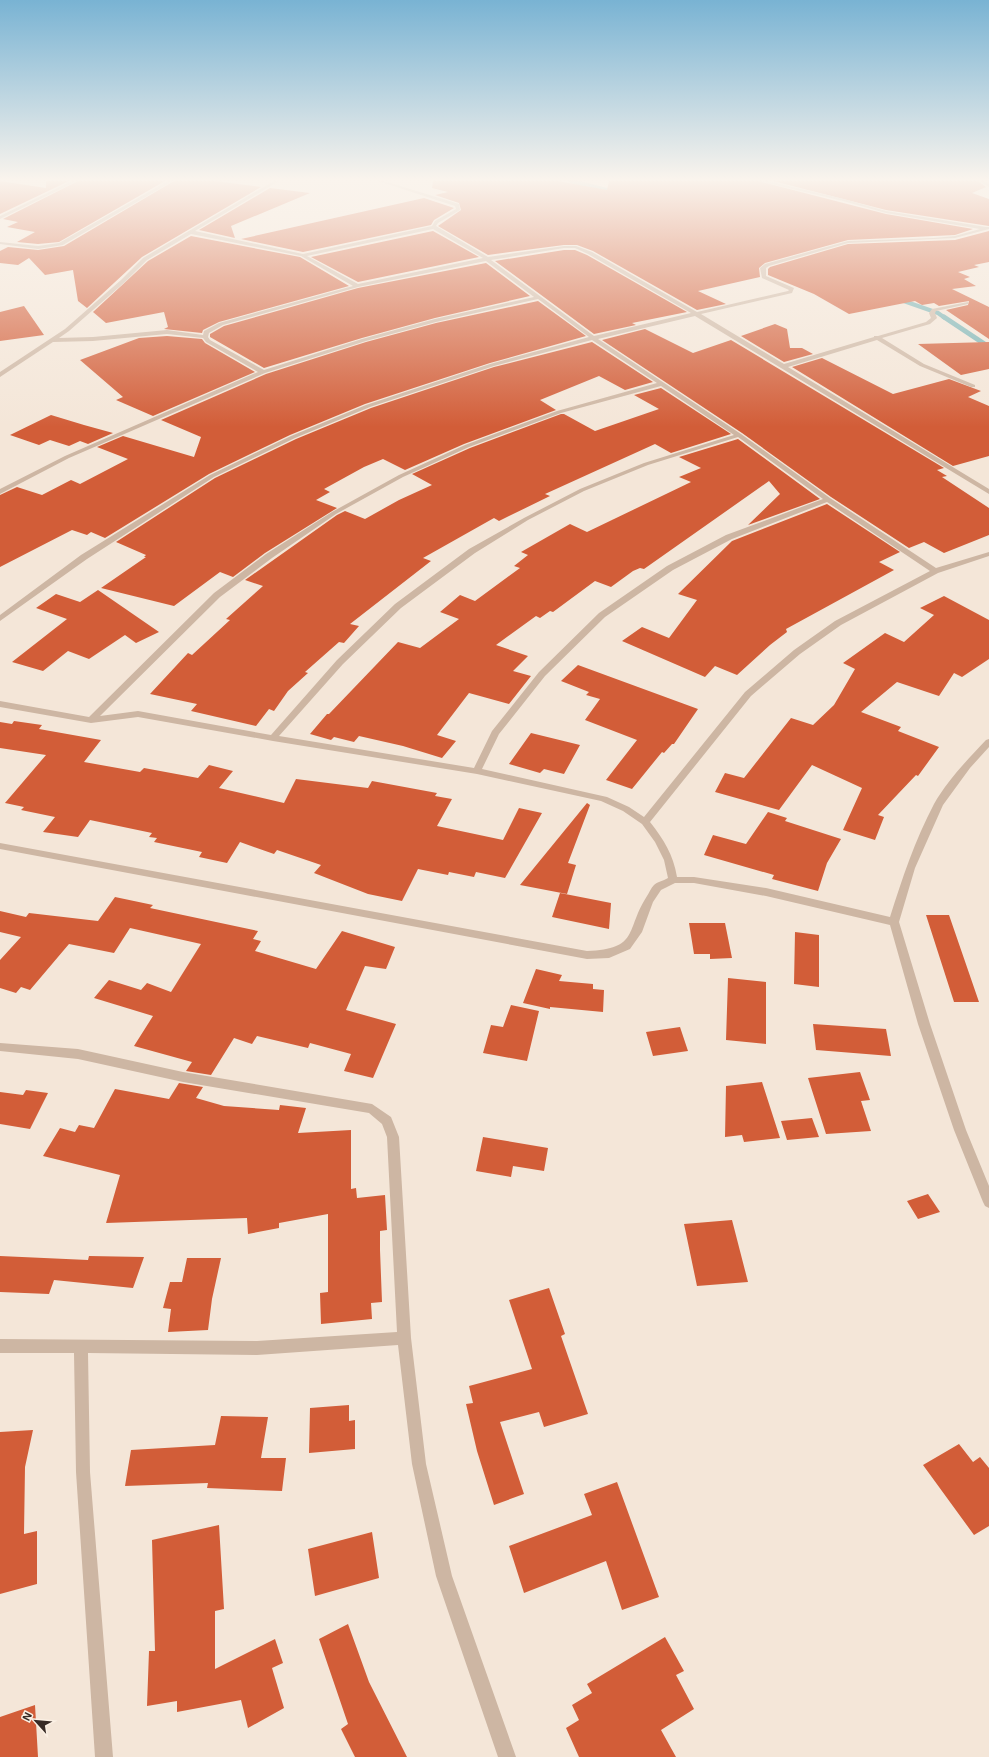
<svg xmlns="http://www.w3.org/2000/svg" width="989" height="1757" viewBox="0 0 989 1757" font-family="'Exo 2',sans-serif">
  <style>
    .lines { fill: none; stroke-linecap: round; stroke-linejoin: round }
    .stream-far1 { stroke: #74b1b3; stroke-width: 4 }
    .stream { stroke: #74b1b3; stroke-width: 5 }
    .building { fill: #d25d38 }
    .minor { fill: #cdb6a3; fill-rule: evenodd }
  </style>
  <rect width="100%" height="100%" fill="#f4e6d8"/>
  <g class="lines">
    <path class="stream-far1" d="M 571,181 L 615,192
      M 898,299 L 938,313 L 945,318"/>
    <path class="stream" d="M 944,317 L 989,347"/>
  </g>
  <path class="building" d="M 0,181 L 46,188 L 46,181 L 69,181 L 0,214 Z
    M 78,181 L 165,181 L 59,242 L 38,244 L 17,242 L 35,232 L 7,227 L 18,222 L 3,219 Z
    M 174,181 L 215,181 L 261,187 L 142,257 L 87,308 L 78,301 L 73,270 L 45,275 L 29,258 L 18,265 L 0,263 L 0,251 L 8,247 L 38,250 L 64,246 Z
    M 433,181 L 558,181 L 607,190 L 609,181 L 758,181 L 886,214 L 973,229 L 955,235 L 934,236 L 848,240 L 765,263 L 759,268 L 760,277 L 698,291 L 726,304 L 697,310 L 593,251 L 577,245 L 564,245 L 488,255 L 438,226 L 461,210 L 459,203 L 435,195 L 448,192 L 432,188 Z
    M 773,181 L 978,181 L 986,187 L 972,193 L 989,199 L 989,226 L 886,210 Z
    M 270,188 L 310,193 L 231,226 L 235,238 L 199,230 Z
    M 424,198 L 454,208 L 434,220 L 431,225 L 303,252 L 241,239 Z
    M 433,231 L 479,257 L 358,282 L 311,257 Z
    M 989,231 L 989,262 L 974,265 L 979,267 L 958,272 L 970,277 L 964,279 L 976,286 L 952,289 L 989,307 L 989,339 L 946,310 L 968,305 L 969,301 L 939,306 L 934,303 L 922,305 L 915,301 L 849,314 L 814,294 L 768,275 L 768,269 L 770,267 L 848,244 L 955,240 Z
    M 191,236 L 300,257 L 349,286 L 219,322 L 203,330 L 202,333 L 164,329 L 168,327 L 164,312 L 106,323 L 93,312 L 148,261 Z
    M 564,250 L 575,250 L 587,255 L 687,312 L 632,323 L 636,325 L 594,334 L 495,261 Z
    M 486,263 L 530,296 L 435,318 L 362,338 L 264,368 L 210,337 L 210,334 L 224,326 L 358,288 Z
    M 538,301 L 586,336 L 490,363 L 365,404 L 290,435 L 209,474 L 105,538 L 91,532 L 87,535 L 72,530 L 0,567 L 0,495 L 17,487 L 42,495 L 71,480 L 80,484 L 128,459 L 97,447 L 123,436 L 194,457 L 201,437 L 161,420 L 266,374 L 366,342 L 436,323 Z
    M 24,306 L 44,335 L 0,341 L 0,312 Z
    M 775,324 L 787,329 L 790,348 L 802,348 L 813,354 L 784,362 L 741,336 Z
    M 645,329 L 693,353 L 731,340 L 944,468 L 937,470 L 947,476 L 942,477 L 989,508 L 989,535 L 944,553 L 924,542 L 909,548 L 831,497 L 742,433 L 602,340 Z
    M 167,336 L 202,339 L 205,343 L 255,372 L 153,416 L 116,400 L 123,397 L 80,360 L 139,338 Z
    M 592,342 L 653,382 L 625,390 L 599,376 L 540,400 L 556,410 L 464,444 L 405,470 L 383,459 L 364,467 L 324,489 L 330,492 L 316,500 L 337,508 L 265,553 L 233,577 L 220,572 L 174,606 L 101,588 L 146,557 L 144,557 L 146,555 L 116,542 L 215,478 L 296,439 L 371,408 L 494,367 Z
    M 989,342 L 989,369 L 961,375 L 918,344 Z
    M 822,358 L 893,394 L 949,379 L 981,391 L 968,397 L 989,406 L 989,456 L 953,466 L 792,367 Z
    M 661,388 L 731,434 L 671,453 L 655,444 L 545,494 L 550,496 L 499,521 L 494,518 L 423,558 L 431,561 L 350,624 L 359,626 L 344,643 L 339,642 L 305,672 L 308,673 L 288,691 L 274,711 L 269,709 L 256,726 L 191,711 L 197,704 L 150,694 L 188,653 L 192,655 L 230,620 L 226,619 L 263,586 L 245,580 L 337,515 L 345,511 L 365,519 L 399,500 L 432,485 L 412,474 L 470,448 L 561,414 L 564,414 L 595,431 L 659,409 L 634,395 Z
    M 51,415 L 84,425 L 113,433 L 88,444 L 80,441 L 69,446 L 50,440 L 39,445 L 10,435 Z
    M 738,439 L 820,499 L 748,525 L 780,494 L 769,481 L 644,569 L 640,568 L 633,571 L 611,587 L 595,581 L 553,612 L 550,611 L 540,618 L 536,616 L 496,645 L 528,656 L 513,671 L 531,676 L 509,704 L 469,693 L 437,735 L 456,741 L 442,758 L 403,746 L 359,736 L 354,742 L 334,737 L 331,740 L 310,734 L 327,714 L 329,714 L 398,642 L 420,648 L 459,619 L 440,612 L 460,595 L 475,601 L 520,568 L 514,566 L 528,555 L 521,552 L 570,524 L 587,532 L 691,482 L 679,477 L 701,468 L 679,457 Z
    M 827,504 L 900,552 L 879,562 L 894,570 L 786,629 L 787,632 L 770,645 L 737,675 L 715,666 L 705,677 L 622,641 L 642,627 L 669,638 L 697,600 L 678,594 L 732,541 Z
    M 98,590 L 159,632 L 136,643 L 125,635 L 89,659 L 68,651 L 43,671 L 12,662 L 67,619 L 36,608 L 56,594 L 80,602 Z
    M 944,596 L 989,620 L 989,659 L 962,677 L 954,673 L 939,696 L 897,682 L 861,712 L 901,727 L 898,731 L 939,747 L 918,776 L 916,775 L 878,815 L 884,817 L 875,840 L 843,830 L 862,788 L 812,765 L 779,810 L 715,792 L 725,773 L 744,778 L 791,718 L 813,725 L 834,705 L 855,669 L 843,663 L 885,633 L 904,642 L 934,615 L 920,608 Z
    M 578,665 L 698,709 L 674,744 L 672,744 L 664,753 L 662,752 L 632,789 L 606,780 L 637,740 L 585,720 L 600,699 L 586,695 L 589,692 L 561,681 Z
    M 14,721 L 42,725 L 39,729 L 101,740 L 84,762 L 140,772 L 144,768 L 198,778 L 209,765 L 233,771 L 219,788 L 284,803 L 296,779 L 368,788 L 372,781 L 437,793 L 435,796 L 452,799 L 437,826 L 503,840 L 519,808 L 542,813 L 505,878 L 476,872 L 474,877 L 449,872 L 448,875 L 418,869 L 402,901 L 368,894 L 314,873 L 321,865 L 277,850 L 274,854 L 240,842 L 227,863 L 199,857 L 202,852 L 154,842 L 157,838 L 149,837 L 152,833 L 90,820 L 78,837 L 43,832 L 55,817 L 21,810 L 24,807 L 5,803 L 46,755 L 0,748 L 0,722 L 12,724 Z
    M 531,733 L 580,745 L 564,774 L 544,769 L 540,773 L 509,764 Z
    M 587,803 L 590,805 L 568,863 L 576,865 L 567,894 L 520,885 Z
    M 768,812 L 787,818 L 785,821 L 841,839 L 827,863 L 818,891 L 772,879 L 774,875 L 704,855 L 713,835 L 746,844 Z
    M 560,893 L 611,903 L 609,929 L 552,917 Z
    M 115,897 L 153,905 L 150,908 L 258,931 L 253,939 L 261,941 L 255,951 L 316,969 L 342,931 L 395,947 L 386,969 L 365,966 L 346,1010 L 396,1024 L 373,1078 L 344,1071 L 351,1054 L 310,1043 L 308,1048 L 257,1036 L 252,1044 L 234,1038 L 211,1075 L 186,1071 L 192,1062 L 134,1046 L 153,1016 L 94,998 L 109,980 L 141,990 L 147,983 L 171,992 L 201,944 L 130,928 L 114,953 L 69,944 L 30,990 L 21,987 L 16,993 L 0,988 L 0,960 L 21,937 L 0,932 L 0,911 L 26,917 L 29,913 L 98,921 Z
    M 926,915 L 949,915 L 979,1002 L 954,1002 Z
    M 689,923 L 725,923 L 732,958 L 710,959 L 710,954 L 694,954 Z
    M 795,932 L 819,935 L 819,987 L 794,984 Z
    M 536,969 L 562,975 L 559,981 L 593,984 L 593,989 L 604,990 L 603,1012 L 550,1007 L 550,1009 L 523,1003 Z
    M 728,978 L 766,982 L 766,1044 L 726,1040 Z
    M 511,1005 L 539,1011 L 527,1061 L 483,1053 L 491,1025 L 503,1027 Z
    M 813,1024 L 886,1029 L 891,1056 L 816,1050 Z
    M 680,1027 L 688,1051 L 653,1056 L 646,1032 Z
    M 860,1072 L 870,1100 L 861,1101 L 871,1131 L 826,1134 L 808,1078 Z
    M 762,1082 L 780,1138 L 744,1142 L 742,1135 L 725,1137 L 726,1086 Z
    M 179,1083 L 203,1087 L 196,1098 L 224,1106 L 279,1110 L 280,1105 L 306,1108 L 298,1133 L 351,1130 L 351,1189 L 356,1188 L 357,1198 L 385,1195 L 387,1230 L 380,1231 L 380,1250 L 382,1302 L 371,1303 L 372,1319 L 321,1324 L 320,1293 L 328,1292 L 328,1214 L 279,1223 L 279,1228 L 248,1234 L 247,1218 L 106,1223 L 120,1175 L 43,1156 L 60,1128 L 75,1132 L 79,1125 L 94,1128 L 115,1089 L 169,1099 Z
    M 26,1090 L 48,1093 L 30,1129 L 0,1124 L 0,1092 L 23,1095 Z
    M 812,1118 L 819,1137 L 787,1140 L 781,1121 Z
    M 483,1137 L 548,1148 L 544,1171 L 513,1166 L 511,1177 L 476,1171 Z
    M 928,1194 L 940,1212 L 918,1219 L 907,1201 Z
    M 732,1220 L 748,1282 L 697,1286 L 684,1224 Z
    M 0,1256 L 88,1260 L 89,1256 L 144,1257 L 133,1288 L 54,1280 L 49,1294 L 0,1292 Z
    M 187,1258 L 221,1258 L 212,1299 L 208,1330 L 168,1332 L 171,1309 L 163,1308 L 170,1282 L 182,1282 Z
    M 549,1288 L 565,1334 L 561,1336 L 588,1414 L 544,1427 L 539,1412 L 500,1422 L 524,1494 L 494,1505 L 477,1451 L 466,1404 L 473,1403 L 469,1386 L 532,1369 L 509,1300 Z
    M 349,1405 L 349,1421 L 355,1420 L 355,1449 L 309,1453 L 310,1408 Z
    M 221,1416 L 268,1417 L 261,1458 L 286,1458 L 282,1491 L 207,1488 L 208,1483 L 125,1486 L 131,1450 L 215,1445 Z
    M 33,1430 L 25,1467 L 24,1534 L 37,1531 L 37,1584 L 0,1594 L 0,1432 Z
    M 959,1444 L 973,1462 L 980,1457 L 989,1468 L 989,1526 L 974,1535 L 923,1465 Z
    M 617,1482 L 659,1597 L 622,1610 L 606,1561 L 524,1593 L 509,1546 L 592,1515 L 584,1494 Z
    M 219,1525 L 224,1609 L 215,1611 L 215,1669 L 275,1639 L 283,1663 L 272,1668 L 284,1708 L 248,1728 L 241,1700 L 177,1712 L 177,1701 L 147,1706 L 149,1651 L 155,1651 L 152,1540 Z
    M 372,1532 L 379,1578 L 315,1596 L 308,1549 Z
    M 348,1624 L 369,1682 L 407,1757 L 355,1757 L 341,1729 L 348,1724 L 319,1639 Z
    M 665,1637 L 684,1671 L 676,1675 L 694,1709 L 661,1730 L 676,1757 L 579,1757 L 566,1728 L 579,1720 L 572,1705 L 592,1693 L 587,1684 Z
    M 35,1705 L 38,1757 L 0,1757 L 0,1717 Z"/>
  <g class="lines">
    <path class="minor" d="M 72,181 L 77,181 L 0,219 L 0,216 Z
      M 168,181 L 173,181 L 63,245 L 38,249 L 0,244 L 0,242 L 38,246 L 59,243 Z
      M 274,181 L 279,181 L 195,231 L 303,254 L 432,226 L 435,221 L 456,209 L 455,206 L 378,181 L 384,181 L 459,204 L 460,210 L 438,223 L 436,226 L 488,257 L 564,246 L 576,246 L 592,252 L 697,312 L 788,291 L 789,290 L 762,278 L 760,268 L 765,264 L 848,241 L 934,238 L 955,236 L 980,229 L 886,213 L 843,201 L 759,181 L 767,181 L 844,199 L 886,211 L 986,227 L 989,227 L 989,229 L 955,238 L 848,243 L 769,266 L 766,268 L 766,276 L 794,288 L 792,293 L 701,314 L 784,364 L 874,337 L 874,336 L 878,336 L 926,322 L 931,318 L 929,313 L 932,309 L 968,302 L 968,304 L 936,311 L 935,313 L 937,318 L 930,324 L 882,338 L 924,364 L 975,385 L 975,387 L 971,387 L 920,366 L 877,340 L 788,367 L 989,489 L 989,494 L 695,316 L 598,339 L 741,434 L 830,498 L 936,568 L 989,552 L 989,556 L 938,573 L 841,625 L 800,654 L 751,696 L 650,822 C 664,840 673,854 677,877 L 694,877 L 766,888 L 890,917 C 902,879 915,840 934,804 C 947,781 968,759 986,740 L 989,739 L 989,747 L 970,768 L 943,805 L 915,868 L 899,922 L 930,1024 L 966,1130 L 989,1186 L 989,1208 L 985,1206 L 983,1202 L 954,1130 L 918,1024 L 890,925 L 766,896 L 694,883 L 675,883 L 661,890 L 653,902 L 642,932 L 630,949 L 609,958 L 587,959 L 0,849 L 0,843 L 587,951 C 640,949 625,930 647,896 C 649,893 651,888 654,885 C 657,882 663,881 668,878 L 664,860 L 655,842 L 642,824 L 623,811 L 601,801 L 477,774 L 273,741 L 138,717 L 91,723 L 0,707 L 0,701 L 89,717 L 214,593 L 266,554 L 332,512 L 399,475 L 465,445 L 557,411 L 657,383 L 592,340 L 494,366 L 370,407 L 295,438 L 214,477 L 87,559 L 0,621 L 0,615 L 81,555 L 210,475 L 291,436 L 366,405 L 490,364 L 589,337 L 538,299 L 436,322 L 366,341 L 265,373 L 69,458 L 0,494 L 0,489 L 65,456 L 258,372 L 206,342 L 203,338 L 167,334 L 93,341 L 53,342 L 0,377 L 0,372 L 65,329 L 121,280 L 143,258 ZM 433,229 L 483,258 L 358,284 L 307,256 ZM 191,234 L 301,256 L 353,286 L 219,323 L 204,331 L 203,335 L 167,330 L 93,337 L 59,338 L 69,331 L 125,282 L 147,260 ZM 564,248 L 575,248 L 588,254 L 691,313 L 594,336 L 491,260 ZM 486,261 L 534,297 L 435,319 L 362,339 L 264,370 L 210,340 L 208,337 L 209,333 L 223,325 L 358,287 ZM 661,386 L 734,435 L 644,463 L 580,489 L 524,518 L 469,549 L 395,604 L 337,660 L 271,735 L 138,711 L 100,716 L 220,597 L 272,558 L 336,514 L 403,477 L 469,447 L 561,413 ZM 738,437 L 823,499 L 726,535 L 667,566 L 599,613 L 539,672 L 492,731 L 474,768 L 279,736 L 343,664 L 401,608 L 475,553 L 528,520 L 584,491 L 648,465 ZM 827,502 L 930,571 L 835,621 L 794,650 L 745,692 L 644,817 L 629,807 L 607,797 L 482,769 L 499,734 L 545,676 L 605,617 L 673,570 L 732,539 Z
      M 979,181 L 984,181 L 989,184 L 989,187 Z
      M 0,1043 L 78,1049 L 183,1072 L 372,1104 L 391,1117 L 399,1137 L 411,1338 L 426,1464 L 452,1576 L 516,1757 L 498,1757 L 436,1576 L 412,1464 L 398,1345 L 257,1355 L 88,1353 L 90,1472 L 113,1757 L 95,1757 L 76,1472 L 74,1353 L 0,1353 L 0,1339 L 257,1341 L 397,1332 L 387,1137 L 382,1124 L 369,1113 L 183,1082 L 78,1059 L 0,1051 Z"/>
  </g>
  <linearGradient id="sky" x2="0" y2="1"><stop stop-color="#79b3d3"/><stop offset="0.42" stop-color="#faf4ed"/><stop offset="1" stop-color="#faf4ed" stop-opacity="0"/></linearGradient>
  <rect width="989" height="427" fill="url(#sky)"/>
  <g transform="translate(36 1721) rotate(297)" stroke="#fbf0e4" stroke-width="3" paint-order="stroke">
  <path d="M0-3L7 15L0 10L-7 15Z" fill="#372b26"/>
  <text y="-6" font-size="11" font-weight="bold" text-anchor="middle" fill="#372b26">N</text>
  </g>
</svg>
